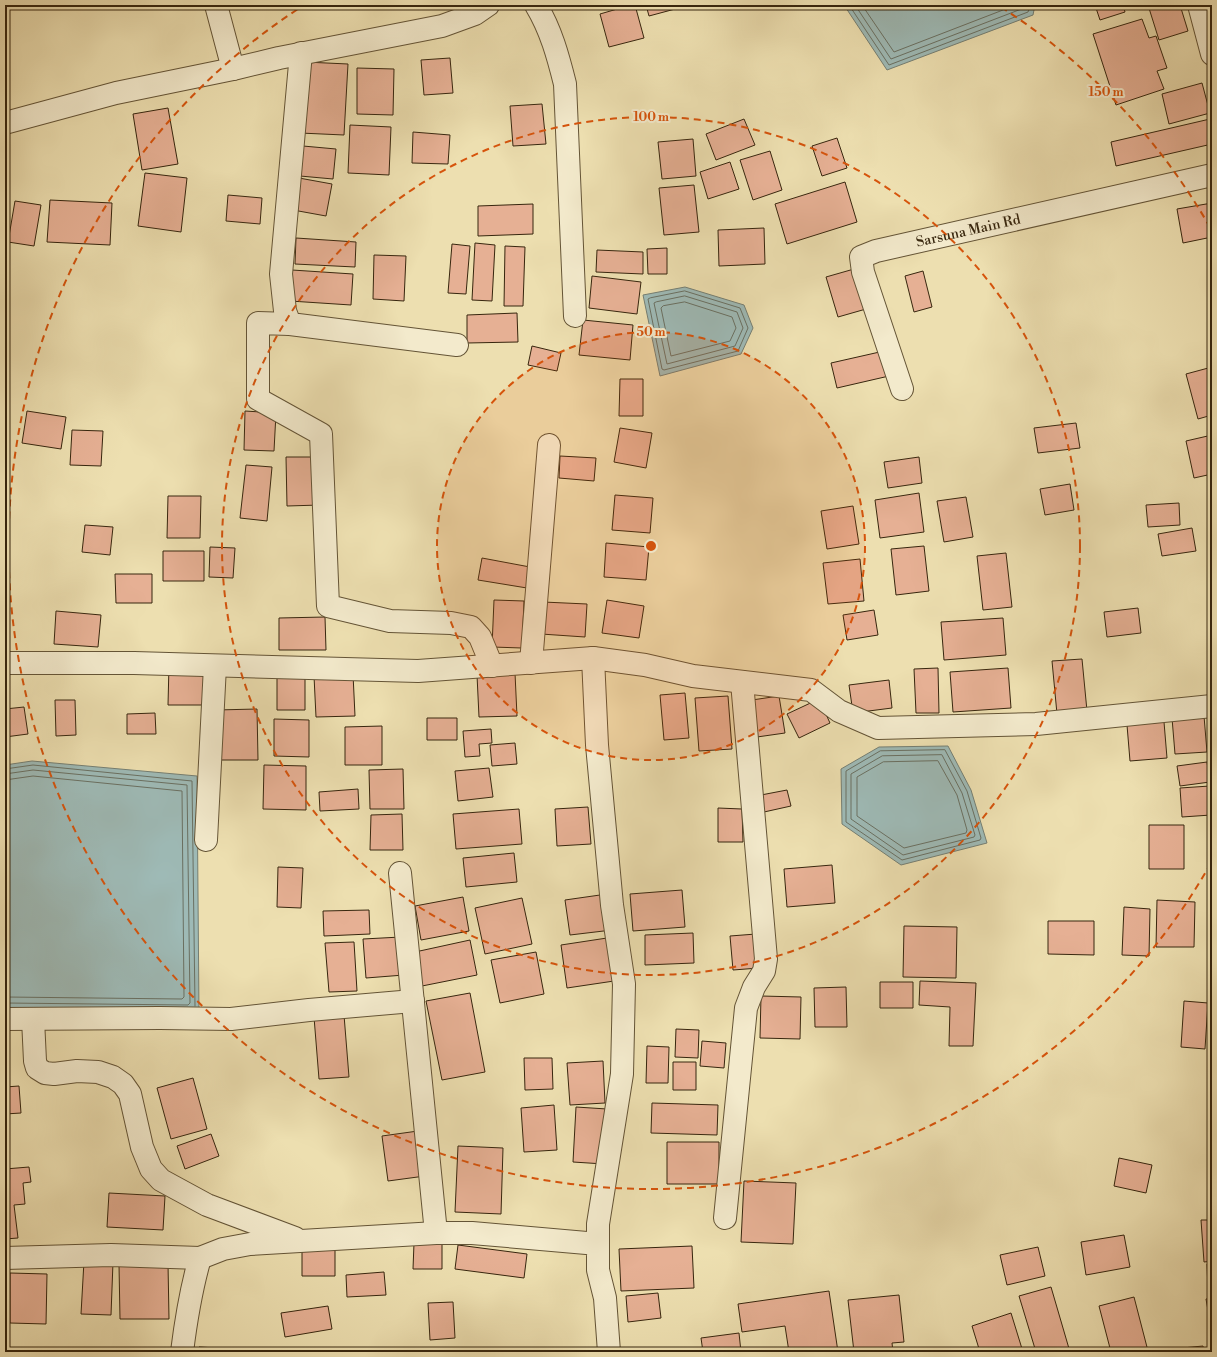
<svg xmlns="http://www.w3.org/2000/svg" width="1217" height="1357" viewBox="0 0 1217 1357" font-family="'Libre Bodoni',serif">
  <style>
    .water { fill: #9ebab6; stroke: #757f73 }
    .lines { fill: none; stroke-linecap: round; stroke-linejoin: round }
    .shore { stroke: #6a7062; stroke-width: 1 }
    .building { fill: #e6b094; stroke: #37260e }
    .minor-casing { stroke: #645436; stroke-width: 24 }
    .minor { stroke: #f3eacc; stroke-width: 22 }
    .ring { fill: none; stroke: #d6540c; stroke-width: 2; stroke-dasharray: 7 5 }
    .labels { text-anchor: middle; stroke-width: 4; stroke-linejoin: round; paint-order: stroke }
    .street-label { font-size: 14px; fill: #37260e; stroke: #f3eacc }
    .centre { fill: #d6540c; stroke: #f3eacc; stroke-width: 2 }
    .ring-label { font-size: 12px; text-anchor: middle; font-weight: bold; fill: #d6540c; stroke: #f3eacc; stroke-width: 4; stroke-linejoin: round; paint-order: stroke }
  </style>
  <rect width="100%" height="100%" fill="#eddfb0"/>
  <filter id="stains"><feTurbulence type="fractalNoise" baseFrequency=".005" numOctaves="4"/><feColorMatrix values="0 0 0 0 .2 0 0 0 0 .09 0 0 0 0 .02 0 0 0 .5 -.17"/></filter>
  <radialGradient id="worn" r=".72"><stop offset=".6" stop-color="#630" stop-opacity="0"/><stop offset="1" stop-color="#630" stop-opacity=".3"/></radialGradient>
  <path class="water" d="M 844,5 L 1035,5 L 1033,15 L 887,70 Z
    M 685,287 L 744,305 L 753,328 L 741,354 L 660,376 L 643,295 Z
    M 948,746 L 971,790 L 987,843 L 901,865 L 842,824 L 841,769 L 879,747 Z
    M 32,761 L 197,776 L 199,1014 L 5,1012 L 5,765 Z"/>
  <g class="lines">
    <path class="shore" d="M 849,5 L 889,65 L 1028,12 L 1031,5
      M 855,5 L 891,59 L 1024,8 L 1026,5
      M 862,5 L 894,52 L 1016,5
      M 685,291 L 740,308 L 748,328 L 738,351 L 664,370 L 662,369 L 648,299 L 650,298 Z
      M 685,296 L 737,312 L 743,328 L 735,346 L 667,364 L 654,303 L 656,302 Z
      M 685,302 L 732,317 L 736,328 L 730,341 L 671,356 L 661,308 L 663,306 Z
      M 945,750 L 967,791 L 981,838 L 980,840 L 902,860 L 846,822 L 846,771 L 880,751 Z
      M 942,755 L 962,793 L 975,835 L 974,837 L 903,855 L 851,819 L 851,774 L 882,756 Z
      M 938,761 L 957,795 L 967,830 L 966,833 L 904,848 L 857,816 L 857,777 L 883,762 Z
      M 5,769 L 33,765 L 192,781 L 195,1006
      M 5,774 L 33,770 L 187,785 L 190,1003 L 188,1005 L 5,1003
      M 5,780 L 33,776 L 182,791 L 184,997 L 182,999 L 5,997"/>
  </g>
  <path class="building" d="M 631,5 L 635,5 L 644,38 L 609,47 L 600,14 Z
    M 646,5 L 690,5 L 649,16 Z
    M 1095,5 L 1123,5 L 1125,12 L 1100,20 Z
    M 1148,5 L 1180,5 L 1188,31 L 1159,40 Z
    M 1142,19 L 1149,38 L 1156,36 L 1167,68 L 1157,71 L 1164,89 L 1116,105 L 1093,34 Z
    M 450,58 L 453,93 L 424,95 L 421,60 Z
    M 305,62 L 348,64 L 344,135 L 300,133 Z
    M 357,68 L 394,69 L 393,115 L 357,114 Z
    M 1202,83 L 1210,113 L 1169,124 L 1162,94 Z
    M 542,104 L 546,144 L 513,146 L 510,106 Z
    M 168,108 L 178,164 L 142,170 L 133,114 Z
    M 744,119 L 755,145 L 716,160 L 706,134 Z
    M 1210,119 L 1212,126 L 1212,144 L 1116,166 L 1111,142 Z
    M 350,125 L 391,127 L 389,175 L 348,173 Z
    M 413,132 L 450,135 L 448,164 L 412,163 Z
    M 837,138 L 847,168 L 822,176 L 812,146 Z
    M 693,139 L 696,176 L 662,179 L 658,142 Z
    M 303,146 L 336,149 L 333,179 L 300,176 Z
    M 770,151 L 782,190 L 753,200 L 740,160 Z
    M 730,162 L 739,189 L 708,199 L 700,172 Z
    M 145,173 L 187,178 L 181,232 L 138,226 Z
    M 299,178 L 332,184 L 326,216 L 293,210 Z
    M 845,182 L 857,222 L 787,244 L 775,204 Z
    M 694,185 L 699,232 L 664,235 L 659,188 Z
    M 228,195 L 262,198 L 260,224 L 226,221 Z
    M 50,200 L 112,203 L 110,245 L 47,242 Z
    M 15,201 L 41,205 L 34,246 L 8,242 Z
    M 1212,203 L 1212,237 L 1183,243 L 1177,209 Z
    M 533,204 L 533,234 L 478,236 L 478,206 Z
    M 764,228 L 765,264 L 719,266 L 718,230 Z
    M 296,238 L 356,242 L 355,267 L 295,264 Z
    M 475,243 L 495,245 L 492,301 L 472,300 Z
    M 452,244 L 470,246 L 466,294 L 448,293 Z
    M 505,246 L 525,247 L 523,306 L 504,306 Z
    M 667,248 L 667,274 L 648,274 L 647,249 Z
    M 597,250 L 643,252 L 643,274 L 596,272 Z
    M 374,255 L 406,256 L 404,301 L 373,299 Z
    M 854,269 L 866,309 L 838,317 L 826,277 Z
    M 292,270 L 353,274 L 351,305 L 290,301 Z
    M 923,271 L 932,307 L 914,312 L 905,276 Z
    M 592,276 L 641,282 L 637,314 L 589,308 Z
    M 517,313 L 518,342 L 467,343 L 467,315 Z
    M 583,320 L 633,325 L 630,360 L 579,355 Z
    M 532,346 L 561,353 L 557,371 L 528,365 Z
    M 884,351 L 889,376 L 837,388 L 831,363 Z
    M 1212,367 L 1212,415 L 1198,419 L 1186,374 Z
    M 620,379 L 643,379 L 643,416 L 619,416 Z
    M 27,411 L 66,417 L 61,449 L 22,443 Z
    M 245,411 L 276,413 L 274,451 L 244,450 Z
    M 1076,423 L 1080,448 L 1038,453 L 1034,428 Z
    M 620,428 L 652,433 L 646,468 L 614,462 Z
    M 72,430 L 103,431 L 101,466 L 70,465 Z
    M 1212,435 L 1212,474 L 1194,478 L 1186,441 Z
    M 560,456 L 596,458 L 594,481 L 559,478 Z
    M 286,457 L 318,457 L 320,505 L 287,506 Z
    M 919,457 L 922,483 L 888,488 L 884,462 Z
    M 246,465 L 272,467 L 267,521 L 240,518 Z
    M 1070,484 L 1074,510 L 1045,515 L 1040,489 Z
    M 919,493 L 924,532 L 880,538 L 875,500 Z
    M 615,495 L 653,498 L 650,533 L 612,530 Z
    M 168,496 L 201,496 L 200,538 L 167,538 Z
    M 966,497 L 973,537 L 944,542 L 937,501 Z
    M 1179,503 L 1180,525 L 1148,527 L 1146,505 Z
    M 853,506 L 859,544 L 827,549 L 821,511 Z
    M 85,525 L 113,527 L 110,555 L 82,552 Z
    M 1192,528 L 1196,551 L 1162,556 L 1158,534 Z
    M 606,543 L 649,547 L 646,580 L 604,577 Z
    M 924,546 L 929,591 L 896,595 L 891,549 Z
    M 210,547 L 235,548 L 233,578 L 209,577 Z
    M 163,551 L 204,551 L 204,581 L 163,581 Z
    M 1006,553 L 1012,607 L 983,610 L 977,556 Z
    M 482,558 L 530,567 L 527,588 L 478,580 Z
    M 860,559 L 864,601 L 828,604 L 823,563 Z
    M 115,574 L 152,574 L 152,603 L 116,603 Z
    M 494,600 L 524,601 L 522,648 L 492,647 Z
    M 607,600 L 644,606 L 639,638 L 602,633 Z
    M 543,602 L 587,604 L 585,637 L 541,634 Z
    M 1138,608 L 1141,633 L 1107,637 L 1104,612 Z
    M 874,610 L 878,635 L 847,640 L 843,615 Z
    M 56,611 L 101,615 L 98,647 L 54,644 Z
    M 325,617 L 326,650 L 279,650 L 279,618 Z
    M 1003,618 L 1006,655 L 944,660 L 941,622 Z
    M 1082,659 L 1087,711 L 1057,714 L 1052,661 Z
    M 169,665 L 208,665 L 207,705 L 168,705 Z
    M 938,668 L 939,713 L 916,713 L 914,669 Z
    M 1008,668 L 1011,708 L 953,712 L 950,672 Z
    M 277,673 L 305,673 L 305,710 L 277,710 Z
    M 515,673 L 517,716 L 479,717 L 477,675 Z
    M 353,674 L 355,716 L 316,717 L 314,676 Z
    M 889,680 L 892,708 L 853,713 L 849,685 Z
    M 685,693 L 689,738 L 664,740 L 660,695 Z
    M 728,696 L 732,749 L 699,751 L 695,698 Z
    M 779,696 L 785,733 L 757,737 L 752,700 Z
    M 819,699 L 830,723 L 799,738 L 787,714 Z
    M 55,700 L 75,700 L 76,735 L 56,736 Z
    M 24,707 L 28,734 L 5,737 L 5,709 Z
    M 257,709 L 258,760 L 217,760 L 216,710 Z
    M 155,713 L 156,734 L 127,734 L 127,714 Z
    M 1204,716 L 1207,752 L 1175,754 L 1172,718 Z
    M 427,718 L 457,718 L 457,740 L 427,740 Z
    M 274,719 L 309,720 L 309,757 L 274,756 Z
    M 1164,722 L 1167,758 L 1130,761 L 1127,725 Z
    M 382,726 L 382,765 L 345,765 L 345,727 Z
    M 491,729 L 492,743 L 479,744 L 480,756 L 465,757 L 463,731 Z
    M 515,743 L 517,764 L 492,766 L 490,745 Z
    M 1207,762 L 1210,782 L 1180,786 L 1177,766 Z
    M 264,765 L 306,766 L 306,810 L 263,809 Z
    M 489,768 L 493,797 L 458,801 L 455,771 Z
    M 403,769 L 404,809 L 370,809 L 369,770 Z
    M 1210,786 L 1211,815 L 1182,817 L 1180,788 Z
    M 358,789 L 359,809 L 320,811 L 319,792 Z
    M 787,790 L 791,806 L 764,812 L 761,795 Z
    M 588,807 L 591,844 L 557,846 L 555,809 Z
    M 718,808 L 742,809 L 743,842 L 718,842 Z
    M 519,809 L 522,844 L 456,849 L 453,814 Z
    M 402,814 L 403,850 L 370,850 L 371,815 Z
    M 1149,825 L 1184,825 L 1184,869 L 1149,869 Z
    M 514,853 L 517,882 L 466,887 L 463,858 Z
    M 832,865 L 835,903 L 787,907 L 784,869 Z
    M 278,867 L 303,868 L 301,908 L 277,907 Z
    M 682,890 L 685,927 L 633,931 L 630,894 Z
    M 607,894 L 612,930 L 570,935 L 565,900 Z
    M 463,897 L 469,931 L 421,940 L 415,906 Z
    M 522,898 L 532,944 L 485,954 L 475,908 Z
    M 1157,900 L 1195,902 L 1194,947 L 1156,947 Z
    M 1124,907 L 1150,909 L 1149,956 L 1122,955 Z
    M 369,910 L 370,934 L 324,936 L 323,911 Z
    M 1048,921 L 1094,921 L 1094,955 L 1048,954 Z
    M 904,926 L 957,927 L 956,978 L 903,977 Z
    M 693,933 L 694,963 L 645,965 L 645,935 Z
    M 756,934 L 759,968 L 733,970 L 730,936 Z
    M 401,937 L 404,975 L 366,978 L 363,939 Z
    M 607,938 L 614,981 L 567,988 L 561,945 Z
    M 470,940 L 477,975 L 422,986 L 415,952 Z
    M 354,942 L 357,991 L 329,992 L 325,943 Z
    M 536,952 L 544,994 L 500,1003 L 491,960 Z
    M 920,981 L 976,983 L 973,1046 L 949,1046 L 950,1007 L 919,1005 Z
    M 880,982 L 913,982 L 913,1008 L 880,1008 Z
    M 846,987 L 847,1027 L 815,1027 L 814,988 Z
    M 470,993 L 485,1072 L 442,1080 L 426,1001 Z
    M 761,996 L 801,997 L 800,1039 L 760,1038 Z
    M 1184,1001 L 1208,1003 L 1205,1049 L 1181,1047 Z
    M 344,1015 L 349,1077 L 319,1079 L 314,1017 Z
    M 676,1029 L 699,1030 L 698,1058 L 675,1057 Z
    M 702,1041 L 726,1043 L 724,1068 L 700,1066 Z
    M 647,1046 L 669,1047 L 668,1083 L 646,1083 Z
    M 524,1058 L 552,1058 L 553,1089 L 525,1090 Z
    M 603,1061 L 605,1103 L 570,1105 L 567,1063 Z
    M 673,1062 L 696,1062 L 696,1090 L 673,1090 Z
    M 193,1078 L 207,1129 L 171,1139 L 157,1088 Z
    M 19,1086 L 21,1113 L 5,1114 L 5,1087 Z
    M 652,1103 L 718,1105 L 717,1135 L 651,1133 Z
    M 554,1105 L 557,1150 L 524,1152 L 521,1108 Z
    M 576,1107 L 607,1109 L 604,1164 L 573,1162 Z
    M 418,1131 L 425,1176 L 388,1181 L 382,1136 Z
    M 211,1134 L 219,1156 L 185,1169 L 177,1146 Z
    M 667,1142 L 719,1142 L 719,1184 L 667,1184 Z
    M 458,1146 L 503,1148 L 501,1214 L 455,1212 Z
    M 1119,1158 L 1152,1165 L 1146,1193 L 1114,1186 Z
    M 29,1167 L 31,1182 L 23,1183 L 25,1204 L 14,1205 L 18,1238 L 5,1239 L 5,1169 Z
    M 744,1181 L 796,1183 L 793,1244 L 741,1242 Z
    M 109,1193 L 165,1196 L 163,1230 L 107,1227 Z
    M 1201,1220 L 1212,1220 L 1212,1261 L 1204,1262 Z
    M 1124,1235 L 1130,1267 L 1086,1275 L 1081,1242 Z
    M 414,1243 L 442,1243 L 442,1269 L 413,1269 Z
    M 458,1245 L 527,1254 L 524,1278 L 455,1269 Z
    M 692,1246 L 694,1288 L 621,1291 L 619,1249 Z
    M 1038,1247 L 1045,1276 L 1007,1285 L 1000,1255 Z
    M 302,1248 L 335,1248 L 335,1276 L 302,1276 Z
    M 84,1261 L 113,1262 L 111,1315 L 81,1314 Z
    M 168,1263 L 169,1319 L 120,1319 L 119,1264 Z
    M 1212,1263 L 1212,1290 L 1208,1290 L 1207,1264 Z
    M 384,1272 L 386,1295 L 347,1297 L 346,1275 Z
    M 10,1273 L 47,1274 L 46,1324 L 10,1323 Z
    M 1051,1287 L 1070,1352 L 1036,1352 L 1019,1296 Z
    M 829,1291 L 838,1352 L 789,1352 L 785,1326 L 742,1332 L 738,1304 Z
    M 658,1293 L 661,1318 L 628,1322 L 626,1296 Z
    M 899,1295 L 904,1342 L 892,1343 L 893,1352 L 854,1352 L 848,1300 Z
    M 1134,1297 L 1148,1351 L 1111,1352 L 1099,1306 Z
    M 1212,1298 L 1212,1328 L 1211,1328 L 1206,1299 Z
    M 453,1302 L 455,1338 L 430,1340 L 428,1303 Z
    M 328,1306 L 332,1329 L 285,1337 L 281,1313 Z
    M 1011,1313 L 1023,1352 L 980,1352 L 972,1326 Z
    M 739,1333 L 741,1352 L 703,1352 L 701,1338 Z
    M 1203,1346 L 1204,1352 L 1172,1352 L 1172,1349 Z
    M 199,1347 L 235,1349 L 234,1352 L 198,1352 Z"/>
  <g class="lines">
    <g class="minor-casing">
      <g id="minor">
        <path d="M 216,5 L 233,69"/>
        <path d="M 536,5 C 551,30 558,56 565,84 L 575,316"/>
        <path d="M 1199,5 L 1212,54"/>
        <path d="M 301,53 L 281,274 L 285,311 L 290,324 L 457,345"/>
        <path d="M 5,123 L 116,93 L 233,69 L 279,58 L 442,26 L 475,14 L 488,5"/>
        <path d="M 290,324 L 258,323 L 258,399 L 321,434 L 328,606 L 390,621 L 451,623 L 471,627 L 480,637 L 492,666"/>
        <path id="s1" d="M 902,389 L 863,272 L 861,257 L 876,251 L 1212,175"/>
        <path d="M 593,658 L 597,745 L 612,905 L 624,984 L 622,1074 L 598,1224 L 598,1244"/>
        <path d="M 5,663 L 134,663 L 418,671 L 593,658 L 645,665 L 693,676 L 811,690 L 839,711 L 878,728 L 1036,724 L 1212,706"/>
        <path d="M 531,663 L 549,445"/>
        <path d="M 206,840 L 215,666"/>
        <path d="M 400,873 L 436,1233"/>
        <path d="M 5,1019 L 160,1018 L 231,1019 L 309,1010 L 413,1001"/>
        <path d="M 33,1019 L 35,1061 L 37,1068 L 45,1073 L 54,1074 L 77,1071 L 98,1072 L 113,1077 L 123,1084 L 130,1094 L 142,1147 L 151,1169 L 161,1180 L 207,1205 L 295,1238"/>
        <path d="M 725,1218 L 746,1008 L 754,987 L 764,971 L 766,959 L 742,682"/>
        <path d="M 5,1258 L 111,1255 L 200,1258 L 223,1249 L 250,1244 L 436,1233 L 472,1233 L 598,1244 L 598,1270 L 605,1298 L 609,1352"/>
        <path d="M 182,1352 C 186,1320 191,1289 200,1258"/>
      </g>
    </g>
    <use href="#minor" class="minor"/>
  </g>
  <circle cx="651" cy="546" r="214" fill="#d6540c" fill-opacity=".12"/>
  <g class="ring">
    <circle cx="651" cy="546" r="214"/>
    <circle cx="651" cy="546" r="429"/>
    <path d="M1211 863A643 643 0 1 1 301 7M1001 7A643 643 0 0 1 1211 229"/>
  </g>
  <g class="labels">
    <g class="street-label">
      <text dy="5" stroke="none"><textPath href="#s1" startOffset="249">Sarsuna Main Rd</textPath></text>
    </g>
  </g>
  <circle cx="651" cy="546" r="6" class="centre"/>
  <g class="ring-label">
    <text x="1106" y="96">150 m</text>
    <text x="651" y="121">100 m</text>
    <text x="651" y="336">50 m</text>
  </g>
  <rect width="1217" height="1357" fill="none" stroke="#eddfb0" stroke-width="20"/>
  <rect x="6" y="6" width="1205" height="1345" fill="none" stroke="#37260e" stroke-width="2"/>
  <rect x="10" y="10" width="1197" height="1337" fill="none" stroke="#37260e"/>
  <rect width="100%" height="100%" filter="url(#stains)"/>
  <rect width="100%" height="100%" fill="url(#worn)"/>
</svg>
